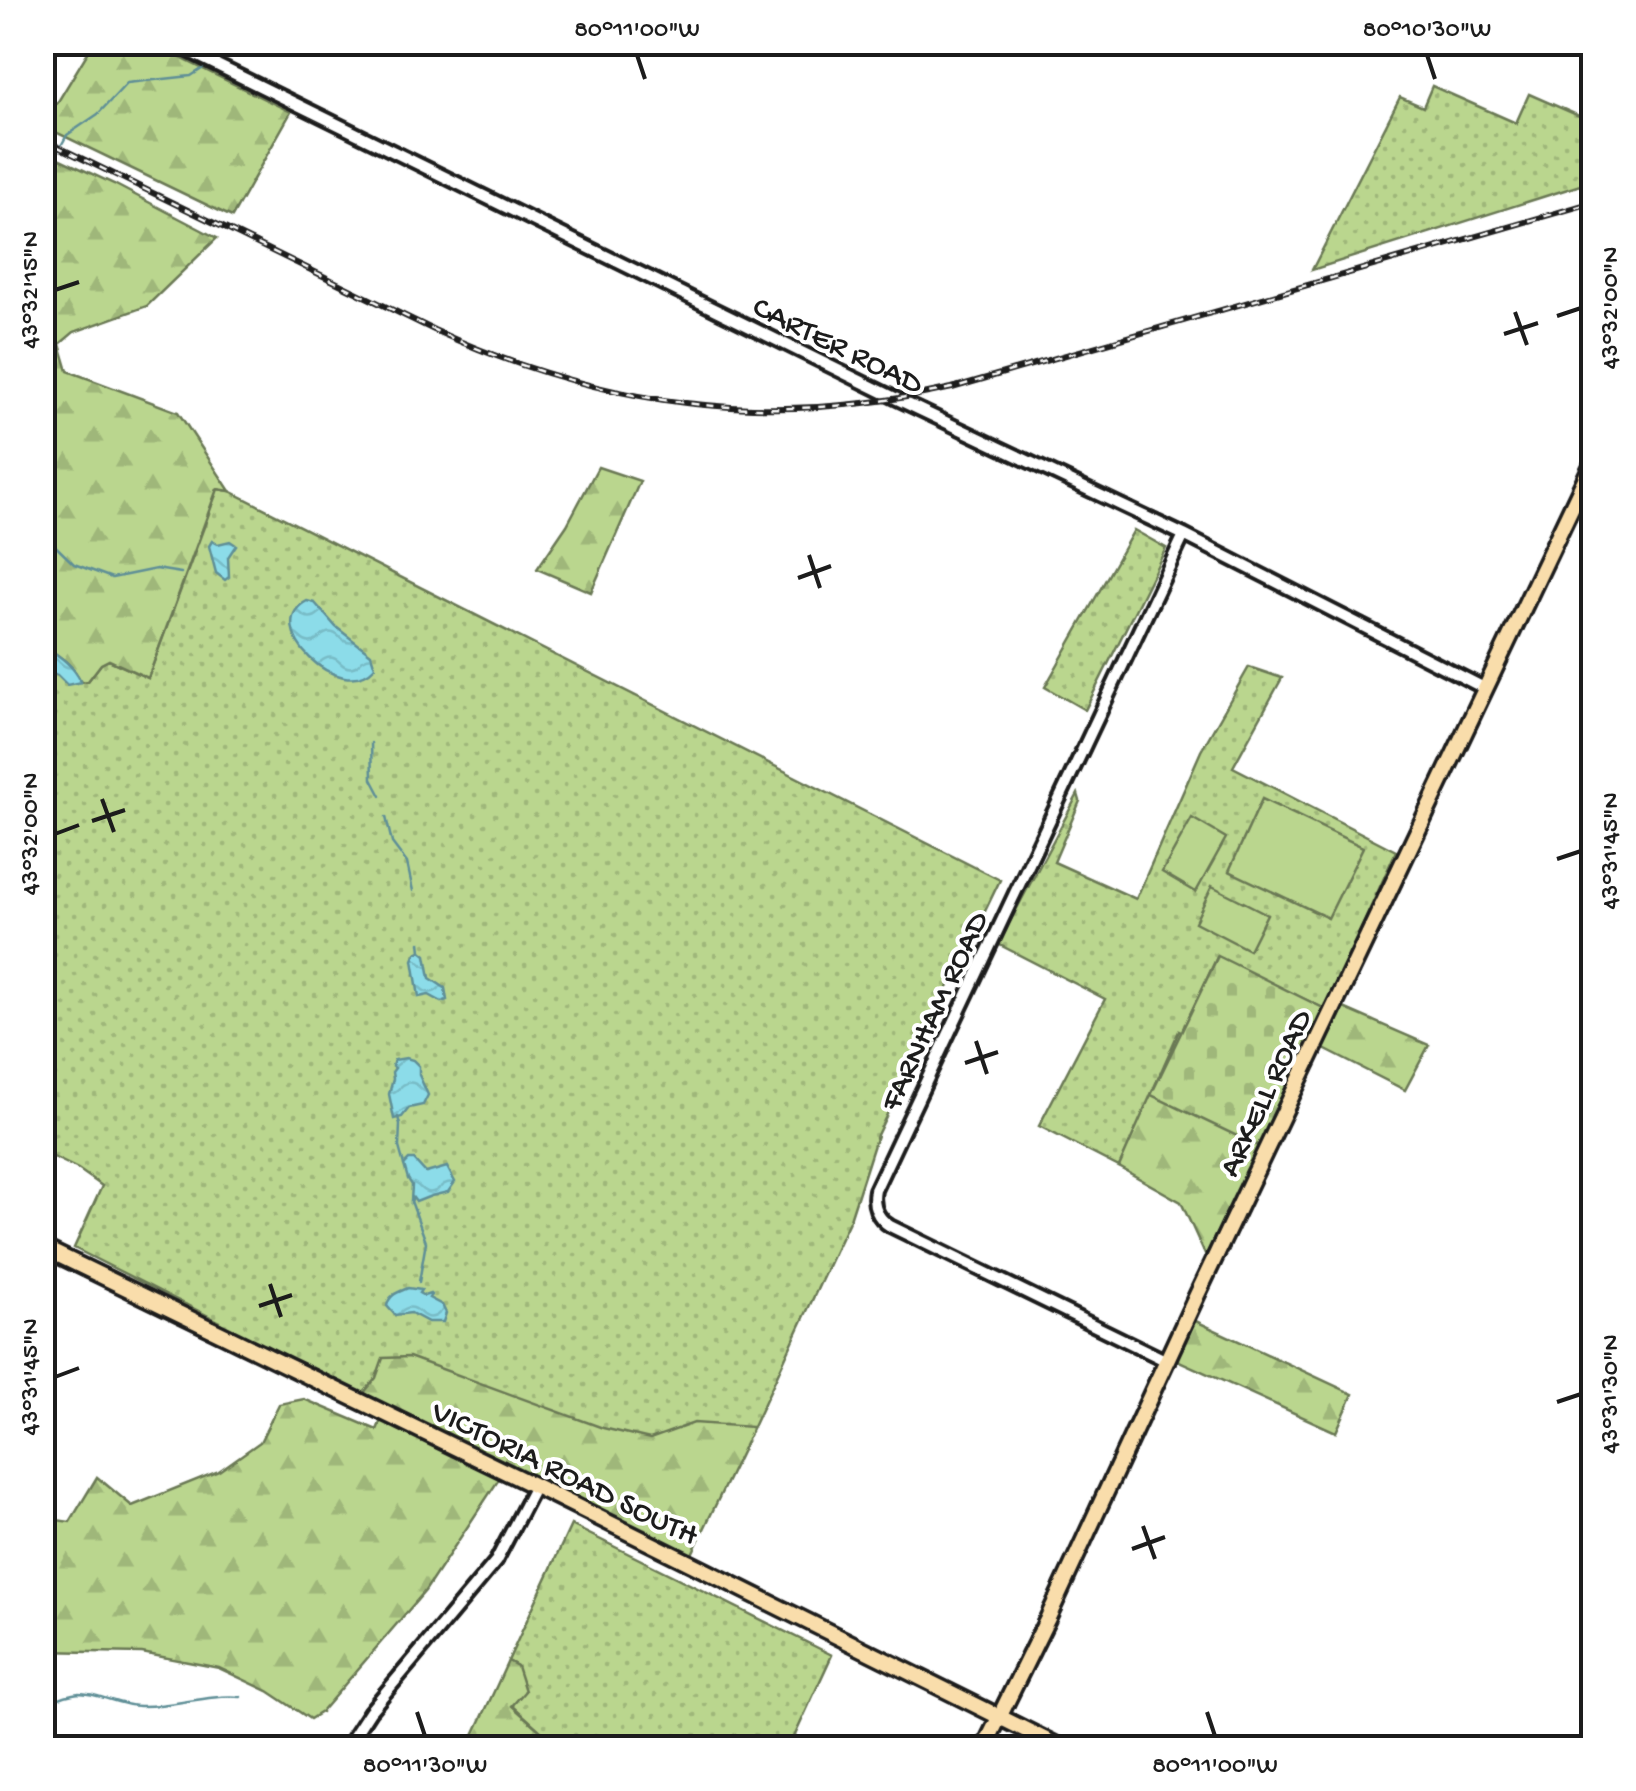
<svg xmlns="http://www.w3.org/2000/svg" width="1636" height="1791" viewBox="0 0 1636 1791" font-family="'Gochi Hand',sans-serif">
  <style>
    .grass { fill: url(#grass-dots); stroke: #6b7955; stroke-width: 2.5 }
    .forest { fill: url(#forest-firs); stroke: #6b7955; stroke-width: 2.5 }
    .cemetery { fill: url(#cemetery-stones); stroke: #6b7955; stroke-width: 2.5 }
    .park { fill: #bad68e; stroke: #6b7955; stroke-width: 2.5 }
    .water { fill: url(#water-waves); stroke: #5f8f97; stroke-width: 2.5 }
    .lines { fill: none; stroke-linecap: round; stroke-linejoin: round }
    .stream { stroke: #5f8f97; stroke-width: 2.5 }
    .minor-casing { stroke: #1c1c1c; stroke-width: 18 }
    .major-casing { stroke: #1c1c1c; stroke-width: 21 }
    .minor { stroke: #fff; stroke-width: 10 }
    .major { stroke: #f9ddab; stroke-width: 14 }
    .rail-casing { stroke: #1c1c1c; stroke-width: 6 }
    .rail { stroke: #fff; stroke-width: 2.5; stroke-dasharray: 8; stroke-linecap: butt }
    .ticks { fill: none; stroke: #1c1c1c; stroke-width: 4 }
    .labels { text-anchor: middle; stroke-width: 8; stroke-linejoin: round; paint-order: stroke }
    .street-label { font-size: 32px; fill: #1c1c1c; stroke: #fff }
    .neatline { fill: none; stroke: #1c1c1c; stroke-width: 4 }
    .ticks-label { font-size: 25px; text-anchor: middle; fill: #1c1c1c }
  </style>
  <defs>
    <pattern id="grass-dots" width="8" height="8" patternUnits="userSpaceOnUse" patternTransform="scale(2.5)"><rect width="8" height="8" fill="#bad68e"/><path d="M2 2h.1M6 6h.1" fill="none" stroke="#9fb77a" stroke-width="1.8" stroke-linecap="round"/></pattern>
    <pattern id="forest-firs" width="22" height="20" patternUnits="userSpaceOnUse" patternTransform="scale(2.5)"><rect width="22" height="20" fill="#bad68e"/><path d="M5 1l3.5 6h-7zM16 11l3.5 6h-7z" fill="#9fb77a"/></pattern>
    <pattern id="cemetery-stones" width="16" height="16" patternUnits="userSpaceOnUse" patternTransform="scale(2.5)"><rect width="16" height="16" fill="#bad68e"/><path d="M2 7V4a2 2 0 0 1 4 0v3zM10 15v-3a2 2 0 0 1 4 0v3z" fill="#9fb77a"/></pattern>
    <pattern id="water-waves" width="16" height="10" patternUnits="userSpaceOnUse" patternTransform="scale(2.5)"><rect width="16" height="10" fill="#8cdce9"/><path d="M0 5q4-4 8 0t8 0" fill="none" stroke="#78bcc7"/></pattern>
  </defs>
  <rect width="100%" height="100%" fill="#fff"/>
  <filter id="ink" filterUnits="userSpaceOnUse"><feTurbulence type="fractalNoise" baseFrequency=".01" numOctaves="2"/><feDisplacementMap in="SourceGraphic" scale="20" xChannelSelector="R" yChannelSelector="G"/><feConvolveMatrix kernelMatrix="1 2 1 2 8 2 1 2 1" color-interpolation-filters="sRGB"/></filter>
  <g filter="url(#ink)">
    <path class="grass" d="M 1432,86 L 1516,123 L 1529,94 L 1593,122 L 1593,181 L 1312,270 L 1400,97 L 1423,107 Z
      M 218,489 L 230,491 L 1000,880 L 877,1135 L 850,1219 L 753,1427 L 654,1451 L 402,1362 L 363,1394 L 221,1325 L 220,1322 L 74,1248 L 102,1186 L 78,1169 L 43,1152 L 43,645 L 88,681 L 101,664 L 109,660 L 148,678 Z
      M 1134,530 L 1166,548 L 1085,710 L 1045,687 Z
      M 1249,667 L 1282,678 L 1233,767 L 1396,851 L 1325,1009 L 1217,957 L 1119,1167 L 1039,1126 L 1105,999 L 998,944 L 1078,794 L 1080,801 L 1054,862 L 1136,899 L 1201,751 Z
      M 571,1525 L 832,1655 L 789,1748 L 563,1748 L 554,1743 L 512,1705 L 517,1666 L 508,1661 Z"/>
    <path class="forest" d="M 94,42 L 150,43 L 291,112 L 232,217 L 43,126 L 43,120 L 59,100 Z
      M 43,151 L 114,184 L 217,238 L 147,306 L 74,332 L 60,344 L 68,371 L 178,412 L 230,491 L 217,489 L 148,678 L 109,660 L 101,664 L 88,681 L 81,682 C 74,665 58,655 43,645 Z
      M 598,467 L 640,481 L 591,592 L 537,569 L 567,525 Z
      M 1339,1006 L 1429,1045 L 1405,1090 L 1320,1047 Z
      M 1179,1031 L 1286,1094 L 1207,1259 L 1181,1202 L 1119,1167 Z
      M 1187,1317 L 1353,1394 L 1336,1432 L 1168,1356 Z
      M 409,1357 L 603,1428 L 650,1439 L 694,1423 L 753,1427 L 691,1556 L 507,1467 L 425,1591 L 321,1712 L 310,1719 L 268,1691 L 219,1668 L 142,1653 L 43,1651 L 42,1518 L 70,1522 L 97,1477 L 132,1506 L 219,1471 L 260,1442 L 279,1404 L 304,1399 L 377,1430 L 387,1406 L 363,1394 L 376,1378 L 383,1358 Z
      M 508,1661 L 517,1666 L 525,1691 L 512,1706 L 554,1743 L 556,1748 L 468,1748 Z"/>
    <path class="cemetery" d="M 1218,956 L 1325,1009 L 1260,1147 L 1151,1095 Z"/>
    <path class="park" d="M 1262,799 L 1363,847 L 1328,918 L 1229,871 Z
      M 1192,818 L 1226,838 L 1196,892 L 1162,872 Z
      M 1212,886 L 1267,914 L 1249,950 L 1195,922 Z"/>
    <path class="water" d="M 212,541 L 218,544 L 230,541 L 236,545 L 228,557 L 229,577 L 225,580 L 216,573 L 209,546 Z
      M 307,601 L 315,603 L 336,627 L 371,654 L 375,667 C 340,706 259,626 307,601 Z
      M 43,645 C 58,655 74,665 81,682 L 67,685 L 57,675 L 43,672 Z
      M 421,951 L 426,955 L 430,978 L 445,988 L 447,1000 L 442,1002 L 429,995 L 419,997 L 413,960 L 416,953 Z
      M 406,1058 L 413,1060 L 419,1066 L 419,1075 L 428,1095 L 423,1105 L 409,1108 L 402,1117 L 394,1119 L 389,1094 L 393,1079 L 392,1072 L 395,1068 L 392,1066 L 394,1060 Z
      M 409,1160 L 414,1160 L 426,1173 L 447,1167 L 455,1182 L 448,1192 L 431,1196 L 416,1202 L 413,1198 L 411,1201 L 412,1185 L 408,1179 L 404,1165 Z
      M 408,1288 L 421,1290 L 419,1293 L 424,1296 L 430,1294 L 431,1295 L 429,1298 L 442,1305 L 446,1313 L 443,1322 L 428,1322 L 411,1313 L 395,1315 L 387,1306 C 389,1294 399,1292 408,1288 Z"/>
    <g class="lines">
      <path class="stream" d="M 62,144 L 67,135 L 98,114 L 127,83 L 191,76 L 205,67
        M 42,197 L 58,151
        M 42,533 L 74,564 L 112,578 L 156,569 L 181,573
        M 371,743 L 372,779 L 381,796
        M 386,817 L 392,843 L 407,863 L 413,891
        M 420,942 L 421,951
        M 398,1117 L 400,1125 L 399,1147 L 404,1165
        M 411,1201 L 426,1242 L 419,1282
        M 42,1705 C 54,1700 66,1694 79,1693 C 99,1693 119,1706 140,1706 C 174,1707 207,1694 241,1697"/>
      <g class="minor-casing">
        <path id="minor" d="M 170,42 L 897,399 L 1184,535 L 1486,689
          M 1167,1361 L 890,1226 C 877,1218 872,1205 875,1190 L 1184,535
          M 346,1748 L 370,1711 L 496,1561 L 535,1486"/>
      </g>
      <g class="major-casing">
        <path id="major" d="M 42,1247 L 535,1486 L 1062,1748
          M 984,1748 L 1047,1620 L 1197,1295 L 1594,460"/>
      </g>
      <use href="#minor" class="minor"/>
      <use href="#major" class="major"/>
      <g class="rail-casing">
        <path id="rail" d="M 42,139 L 434,330 C 603,407 769,429 952,388 L 1594,202"/>
      </g>
      <use href="#rail" class="rail"/>
    </g>
  </g>
  <path class="ticks" d="M 637,55 L 645,79M 1427,55 L 1435,79M 55,290 L 79,282M 1515,312 L 1527,345M 1557,316 L 1581,308M 1504,334 L 1538,323M 809,555 L 820,588M 798,578 L 831,566M 102,799 L 114,832M 92,821 L 125,810M 55,834 L 79,825M 1557,859 L 1581,851M 976,1041 L 987,1074M 965,1063 L 998,1052M 270,1284 L 281,1317M 259,1306 L 292,1295M 55,1377 L 79,1368M 1557,1402 L 1581,1394M 1143,1526 L 1155,1559M 1132,1549 L 1165,1537M 417,1712 L 425,1736M 1207,1712 L 1215,1736"/>
  <g class="labels">
    <g class="street-label">
      <text transform="translate(839 343) rotate(26)" y="11">CARTER ROAD</text>
      <text transform="translate(932 1010) rotate(-65)" y="11">FARNHAM ROAD</text>
      <text transform="translate(1263 1092) rotate(-65)" y="11">ARKELL ROAD</text>
      <text transform="translate(566 1471) rotate(26)" y="11">VICTORIA ROAD SOUTH</text>
    </g>
  </g>
  <rect width="1636" height="1791" fill="none" stroke="#fff" stroke-width="110"/>
  <rect x="55" y="55" width="1526" height="1681" class="neatline"/>
  <g class="ticks-label">
    <text x="637" y="36">80°11'00"W</text>
    <text x="1427" y="36">80°10'30"W</text>
    <text transform="translate(28 290) rotate(-90)" y="9">43°32'15"N</text>
    <text transform="translate(1608 308) rotate(-90)" y="9">43°32'00"N</text>
    <text transform="translate(28 834) rotate(-90)" y="9">43°32'00"N</text>
    <text transform="translate(1608 851) rotate(-90)" y="9">43°31'45"N</text>
    <text transform="translate(28 1377) rotate(-90)" y="9">43°31'45"N</text>
    <text transform="translate(1608 1394) rotate(-90)" y="9">43°31'30"N</text>
    <text x="425" y="1772">80°11'30"W</text>
    <text x="1215" y="1772">80°11'00"W</text>
  </g>
</svg>
